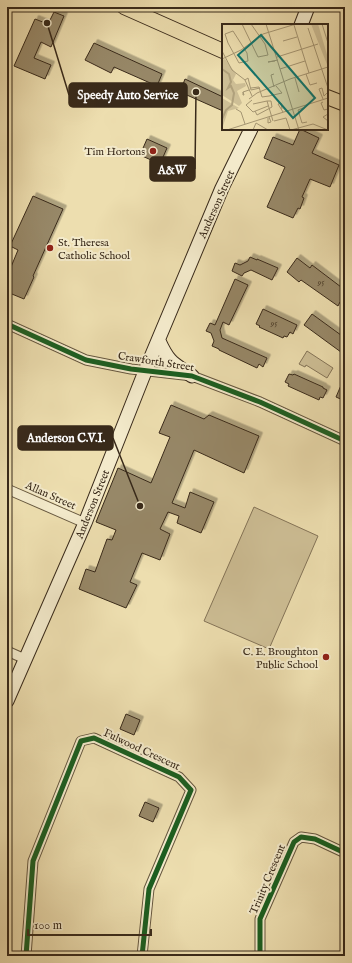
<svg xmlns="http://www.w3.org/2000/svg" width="352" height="963" viewBox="0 0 352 963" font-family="'IM FELL English',serif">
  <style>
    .green { fill: #cebf96; stroke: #847458 }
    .building { fill: #978867; stroke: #392a1a; filter: url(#shadow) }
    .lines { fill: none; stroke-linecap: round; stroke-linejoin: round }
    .minor-casing { stroke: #66573f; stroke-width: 11 }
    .secondary-casing { stroke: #392a1a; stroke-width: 15 }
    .primary-casing { stroke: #392a1a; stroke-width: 16 }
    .minor { stroke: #f3eacb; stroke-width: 9 }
    .secondary { stroke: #f3eacb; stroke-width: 13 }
    .primary { stroke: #eddeaf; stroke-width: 14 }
    .cycleway-casing { stroke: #f3eacb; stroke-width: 8 }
    .cycleway { stroke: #1b5e20; stroke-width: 5 }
    .poi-dot { fill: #8f2418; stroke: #f3eacb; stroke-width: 1.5 }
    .labels { text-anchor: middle; stroke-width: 4; stroke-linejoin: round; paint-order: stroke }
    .number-label { font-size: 9px; fill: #50422d }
    .poi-label { font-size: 11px; fill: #392a1a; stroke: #f3eacb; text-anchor: end }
    .street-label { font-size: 11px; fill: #392a1a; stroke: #f3eacb }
    .inset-river { fill: none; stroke: #b0a17c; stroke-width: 2 }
    .inset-road { fill: none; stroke: #a59673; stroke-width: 1 }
    .view { fill: #0f766e; fill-opacity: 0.15; stroke: #0f766e; stroke-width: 2 }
    .inset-edge { fill: none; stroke: #392a1a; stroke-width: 2 }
    .leader { fill: none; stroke: #392a1a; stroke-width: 1.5 }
    .callout-dot { fill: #392a1a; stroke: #f3eacb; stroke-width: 1.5 }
    .callout { fill: #392a1a; stroke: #392a1a; stroke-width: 1.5 }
    .callout-label { font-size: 12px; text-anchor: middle; font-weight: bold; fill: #fff }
  </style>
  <defs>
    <filter id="shadow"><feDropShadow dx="3.5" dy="-3.5" stdDeviation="0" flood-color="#0004"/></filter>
  </defs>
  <rect width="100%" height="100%" fill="#eddeaf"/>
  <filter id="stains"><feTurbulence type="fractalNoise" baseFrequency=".005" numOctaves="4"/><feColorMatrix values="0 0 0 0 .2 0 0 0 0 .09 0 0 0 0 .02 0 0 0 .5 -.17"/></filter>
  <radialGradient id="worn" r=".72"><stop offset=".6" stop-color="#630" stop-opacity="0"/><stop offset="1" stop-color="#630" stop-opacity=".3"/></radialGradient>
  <path class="green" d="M 307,351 L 333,368 L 327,378 L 306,365 L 305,367 L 299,364 Z
    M 254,507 L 318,536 L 269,649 L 204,621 Z"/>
  <path class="building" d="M 54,12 L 64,16 L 51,47 L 41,42 L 34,58 L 51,65 L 45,79 L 14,66 L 35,19 L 48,24 Z
    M 94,43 L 162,74 L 157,86 L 114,67 L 111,73 L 85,60 Z
    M 185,79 L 223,97 L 223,111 L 180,92 Z
    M 300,129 L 319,138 L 312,153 L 339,165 L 330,187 L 310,179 L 302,197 L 304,198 L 300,209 L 298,208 L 293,218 L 267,207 L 285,167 L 264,158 L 273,137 L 293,145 Z
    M 147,139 L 167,148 L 160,164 L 140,155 Z
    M 33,196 L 63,209 L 33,276 L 34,277 L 24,299 L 7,292 L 7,265 L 11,267 L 18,250 L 10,246 Z
    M 250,257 L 257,260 L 257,259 L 278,268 L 272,280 L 251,270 L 244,273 L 242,276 L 232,271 L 235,263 L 240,265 L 248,261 Z
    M 297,258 L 310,268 L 312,265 L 345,290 L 345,305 L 340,302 L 338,306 L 301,280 L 299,282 L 287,272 Z
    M 235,279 L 248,285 L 229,325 L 223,322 L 220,330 L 222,338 L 267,358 L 263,367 L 259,364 L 257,368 L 219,350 L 219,349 L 212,346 L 214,341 L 211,333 L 206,331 L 210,323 L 215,325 Z
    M 263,309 L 297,325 L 293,334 L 290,332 L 287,337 L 284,336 L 283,338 L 259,327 L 260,326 L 256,324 Z
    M 312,314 L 345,338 L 345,355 L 304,325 Z
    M 289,374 L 293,375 L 294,374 L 323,387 L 323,388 L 327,390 L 323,398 L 320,397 L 319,400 L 288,386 L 289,384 L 285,382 Z
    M 345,376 L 345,401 L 336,397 Z
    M 171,405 L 204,419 L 209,415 L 259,436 L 244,473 L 194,450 L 172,503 L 185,508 L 190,492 L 214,502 L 201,533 L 177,523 L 179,516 L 168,512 L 160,529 L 170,534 L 160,560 L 142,553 L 130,582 L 137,585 L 126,608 L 79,589 L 86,569 L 95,572 L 107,539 L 112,540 L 116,530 L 96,522 L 118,468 L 151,483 L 170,437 L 159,433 Z
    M 126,714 L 140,720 L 134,735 L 120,729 Z
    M 145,802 L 159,808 L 153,822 L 139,816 Z"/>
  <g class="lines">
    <g class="minor-casing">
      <path id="minor" d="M 7,324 L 86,360 L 131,369 L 192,376 L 260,402 L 345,441
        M 7,489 L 85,523
        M 7,651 L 25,659
        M 26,956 L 33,861 L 81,741 L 94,738 L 179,777 L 191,790 L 149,889 L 142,956
        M 260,956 L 260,919 L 294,842 L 301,837 L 315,839 L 345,853"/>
    </g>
    <g class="secondary-casing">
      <path id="secondary" d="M 301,25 L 308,7
        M 159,341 C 169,363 173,363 192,376
        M 7,701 L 85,523 L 146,369 L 222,188 L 251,129"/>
    </g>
    <g class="primary-casing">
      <path id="primary" d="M 124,7 L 223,51
        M 327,97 L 345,104"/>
    </g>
    <use href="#minor" class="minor"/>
    <use href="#secondary" class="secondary"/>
    <use href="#primary" class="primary"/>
    <g class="cycleway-casing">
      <path id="cycleway" d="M 7,324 L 86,360 L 131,369 L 192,376 L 260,402 L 345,441
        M 26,956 L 33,861 L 81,741 L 94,738 L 179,777 L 191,790 L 149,889 L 142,956
        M 260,956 L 260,919 L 294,842 L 301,837 L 315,839 L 345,853"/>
    </g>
    <use href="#cycleway" class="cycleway"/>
  </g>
  <g class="poi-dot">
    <circle cx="153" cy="151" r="4"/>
    <circle cx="50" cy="248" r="4"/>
    <circle cx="326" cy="657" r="4"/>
  </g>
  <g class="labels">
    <g class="number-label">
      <text x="321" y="285">95</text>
      <text x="274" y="326">95</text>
    </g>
    <g class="poi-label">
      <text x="145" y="155">Tim Hortons</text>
      <text x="58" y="246" text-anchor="start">St. Theresa<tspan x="58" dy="13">Catholic School</tspan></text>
      <text x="318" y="655">C. E. Broughton<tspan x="318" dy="13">Public School</tspan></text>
    </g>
    <g class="street-label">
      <text transform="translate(216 204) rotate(-66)" y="4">Anderson Street</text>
      <text transform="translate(156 361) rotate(9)" y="4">Crawforth Street</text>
      <text transform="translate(51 495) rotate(24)" y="4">Allan Street</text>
      <text transform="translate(92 504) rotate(-68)" y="4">Anderson Street</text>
      <text transform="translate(142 749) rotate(25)" y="4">Fulwood Crescent</text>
      <text transform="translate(267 879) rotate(-67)" y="4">Trinity Crescent</text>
    </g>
  </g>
  <g transform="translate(222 24)">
    <rect width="106" height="106" fill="#eddeaf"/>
    <path d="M 89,0 L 96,0 L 106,34 L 106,43 ZM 3,35 L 14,50 L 11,56 L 14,60 L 23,59 L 24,62 L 15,67 L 20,79 L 17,82 L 0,71 L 0,36 ZM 0,74 L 17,84 L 6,87 L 0,105 Z" fill="#cebf96"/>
    <path class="inset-river" d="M 0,45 L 7,50 L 9,58 L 6,64 L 9,62 L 12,69 L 10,81 L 4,86 L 0,95"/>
    <path class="inset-road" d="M 20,0 L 36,33 L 46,31 L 43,20 L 29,0M 44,0 L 77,106M 100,0 L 106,19M 72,1 L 87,49M 86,4 L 106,64M 11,7 L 25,29 L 26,37 L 17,39 L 6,19 L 3,10 ZM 61,17 L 75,13M 0,27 L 10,46 L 23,56 L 30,72M 55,33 L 96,20M 0,35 L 19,26 L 41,10 L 74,0M 53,37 L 46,38 L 56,36M 58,45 L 83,37M 84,50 L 88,61 L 95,59M 73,54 L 77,68M 23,56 L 26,54 L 29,66 L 38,64M 52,63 L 49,51 L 52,50M 29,64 L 37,63 L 40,73 L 47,72 L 60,69 L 54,62M 21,68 L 21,71 L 22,71 L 21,68 L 27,66M 27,75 L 35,69 L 68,55 L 106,43M 101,75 L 97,65 L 100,64 L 102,72 L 106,68M 30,76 L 24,81 L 31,88 L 46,82M 101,78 L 99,79 L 102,86 L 106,85M 31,80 L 45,77 L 51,97M 81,84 L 76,86 L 80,99 L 85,98M 14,85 L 19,88 L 23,100M 60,85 L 59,79 L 56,80 L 61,88M 33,87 L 35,91 L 50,83 L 49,77 L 45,77M 106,90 L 101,93 L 106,97M 46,94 L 46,99 L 49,98 L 47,93M 52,97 L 64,94 L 68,106M 5,106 L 106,74M 31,106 L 34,99 L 46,106M 69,106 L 91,100 L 106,106"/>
    <path class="view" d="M 39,11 L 93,74 L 71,94 L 16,31 Z"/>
    <rect width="106" height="106" class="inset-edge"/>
  </g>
  <path class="leader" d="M47 23L69 95M196 92L195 169M140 506L113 438"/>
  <g class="callout-dot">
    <circle cx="47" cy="23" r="4"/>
    <circle cx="196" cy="92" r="4"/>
    <circle cx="140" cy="506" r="4"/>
  </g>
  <g class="callout">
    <rect x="69" y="83" width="118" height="24" rx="4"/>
    <rect x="150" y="157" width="45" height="24" rx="4"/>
    <rect x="18" y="426" width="95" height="24" rx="4"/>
  </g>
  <g class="callout-label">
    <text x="128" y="99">Speedy Auto Service</text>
    <text x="172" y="174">A&amp;W</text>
    <text x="66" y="442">Anderson C.V.I.</text>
  </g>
  <rect width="352" height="963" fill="none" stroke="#eddeaf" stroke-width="24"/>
  <rect x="8" y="8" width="336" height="947" fill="none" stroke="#392a1a" stroke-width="2"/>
  <rect x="12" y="12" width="328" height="939" fill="none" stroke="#392a1a"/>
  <path d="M28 929v6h123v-6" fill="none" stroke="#392a1a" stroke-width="2"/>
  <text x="34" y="929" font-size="12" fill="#392a1a" stroke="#f3eacb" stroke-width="3" paint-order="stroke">100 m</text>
  <rect width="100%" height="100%" filter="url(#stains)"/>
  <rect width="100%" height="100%" fill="url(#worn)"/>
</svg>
